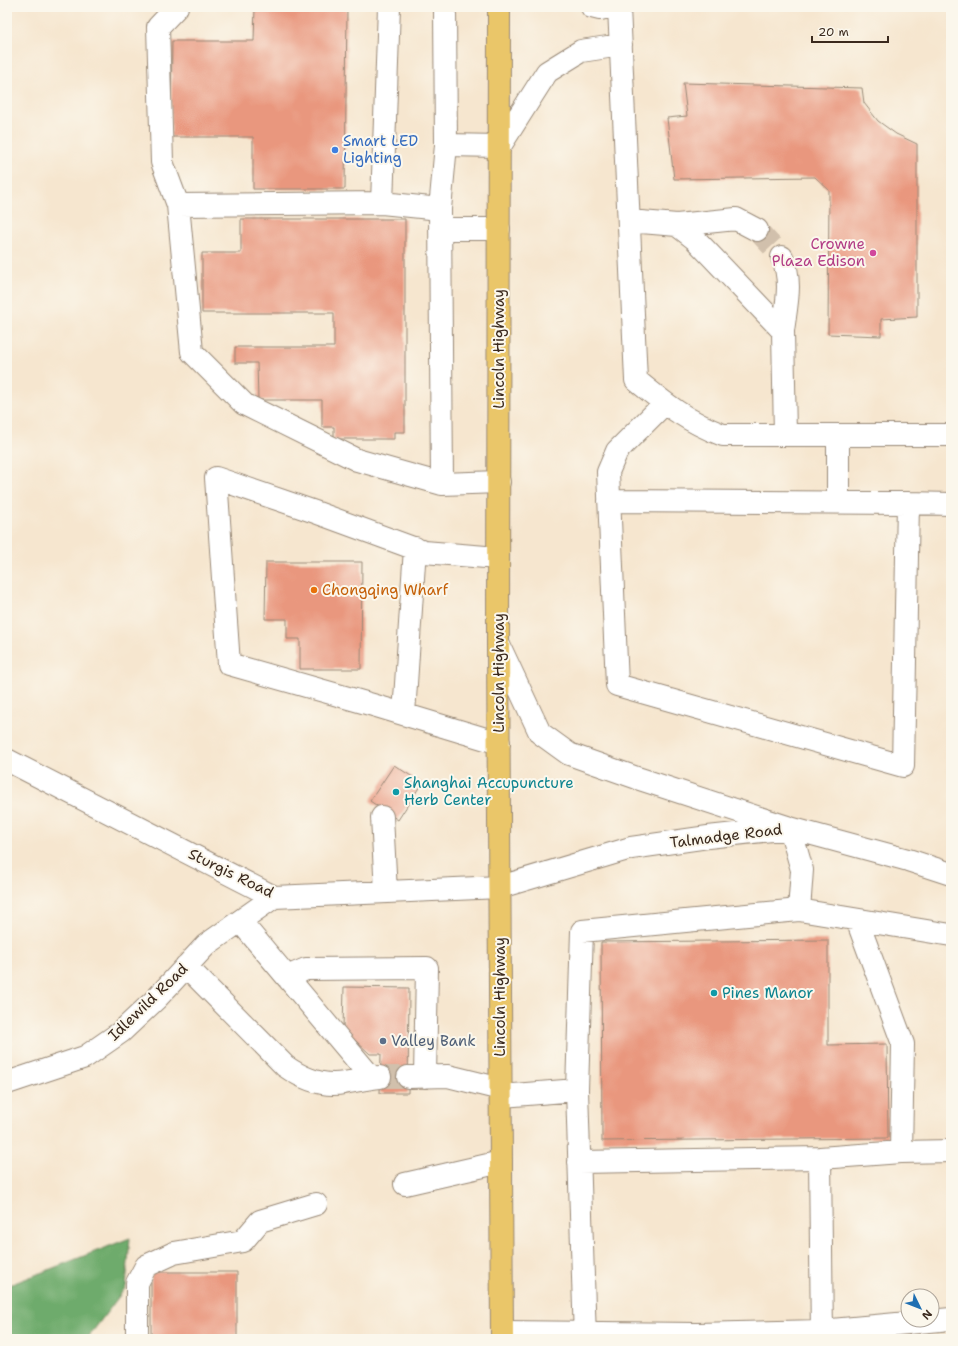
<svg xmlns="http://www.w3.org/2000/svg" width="958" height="1346" viewBox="0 0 958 1346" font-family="'Shantell Sans',sans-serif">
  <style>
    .forest { fill: #6eab6c; stroke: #546a45 }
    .building { fill: #e9977e }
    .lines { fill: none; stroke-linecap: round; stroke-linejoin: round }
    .minor-tunnel { stroke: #d1c0ac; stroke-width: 22; stroke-dasharray: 22 11; stroke-linecap: butt }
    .minor-casing { stroke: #988876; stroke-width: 24 }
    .major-casing { stroke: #988876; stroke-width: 24 }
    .minor { stroke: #fff; stroke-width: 22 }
    .major { stroke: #eac669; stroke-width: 22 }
    .shop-dot { fill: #3f7fe0; stroke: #fbf7ec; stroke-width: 1.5 }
    .hotel-dot { fill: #d1479c; stroke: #fbf7ec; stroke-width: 1.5 }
    .food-dot { fill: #e8710a; stroke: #fbf7ec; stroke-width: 1.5 }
    .culture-dot { fill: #0f9aa8; stroke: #fbf7ec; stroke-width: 1.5 }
    .service-dot { fill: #5c6f8a; stroke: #fbf7ec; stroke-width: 1.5 }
    .labels { text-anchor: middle; stroke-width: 4; stroke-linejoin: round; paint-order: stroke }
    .shop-label { font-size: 15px; fill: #366cbe; stroke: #fbf7ec; text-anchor: start }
    .hotel-label { font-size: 15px; fill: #b23c85; stroke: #fbf7ec; text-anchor: end }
    .street-label { font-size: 15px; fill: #3b2a1e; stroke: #fbf7ec }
    .food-label { font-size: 15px; fill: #c56008; stroke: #fbf7ec; text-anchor: start }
    .culture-label { font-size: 15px; fill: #0d838f; stroke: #fbf7ec; text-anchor: start }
    .service-label { font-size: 15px; fill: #4e5e75; stroke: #fbf7ec; text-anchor: start }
  </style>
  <rect width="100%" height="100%" fill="#fbf7ec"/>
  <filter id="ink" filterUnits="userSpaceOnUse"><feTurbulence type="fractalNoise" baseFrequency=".025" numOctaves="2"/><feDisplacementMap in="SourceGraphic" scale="8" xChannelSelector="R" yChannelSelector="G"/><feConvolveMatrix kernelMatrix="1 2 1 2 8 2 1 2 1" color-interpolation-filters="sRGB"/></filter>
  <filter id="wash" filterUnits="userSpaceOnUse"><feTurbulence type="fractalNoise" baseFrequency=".012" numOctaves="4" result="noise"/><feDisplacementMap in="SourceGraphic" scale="16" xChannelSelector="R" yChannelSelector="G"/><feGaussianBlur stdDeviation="0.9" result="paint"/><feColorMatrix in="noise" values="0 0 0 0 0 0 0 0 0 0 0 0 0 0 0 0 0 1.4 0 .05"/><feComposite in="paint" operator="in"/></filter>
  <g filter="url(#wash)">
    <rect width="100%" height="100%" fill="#f6e6cf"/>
    <path class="forest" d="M 130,1238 L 126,1287 L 87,1339 L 7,1339 L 7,1286 Z"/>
    <g id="blocks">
      <path class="building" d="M 255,7 L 347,7 L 345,189 L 253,189 L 253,137 L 171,137 L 172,41 L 254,41 Z
        M 683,83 L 862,88 L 864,103 L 878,121 L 896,134 L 917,144 L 917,317 L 881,319 L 881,336 L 828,334 L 829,190 L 815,177 L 674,179 L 667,118 L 687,116 Z
        M 241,219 L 405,219 L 405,432 L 394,432 L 394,439 L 334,439 L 334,427 L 322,427 L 322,400 L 258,400 L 257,363 L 235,363 L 235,347 L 334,347 L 334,313 L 202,313 L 202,253 L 241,253 Z
        M 266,562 L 362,562 L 361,669 L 300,669 L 300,639 L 287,639 L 287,619 L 265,619 Z
        M 394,765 L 422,783 L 398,820 L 370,801 Z
        M 828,940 L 828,1045 L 887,1044 L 888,1138 L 602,1141 L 601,942 Z
        M 344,987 L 409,988 L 408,1093 L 380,1093 L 381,1054 L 370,1054 L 343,1029 Z
        M 151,1272 L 237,1272 L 237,1339 L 151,1339 Z"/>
    </g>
  </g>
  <g filter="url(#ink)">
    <use href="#blocks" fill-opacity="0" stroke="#988876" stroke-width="1"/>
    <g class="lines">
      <path class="minor-tunnel" d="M 757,230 L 782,257
        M 380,1077 L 408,1077"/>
      <g class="minor-casing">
        <path id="minor" d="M 177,7 L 158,27 L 162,162 L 178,205
          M 592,7 L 600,9 L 608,7
          M 619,7 L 636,380 C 665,404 688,422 723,435 L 951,435
          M 446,145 L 500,146 L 547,72 L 581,51 L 621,45
          M 382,203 L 389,7
          M 440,209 L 446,145 L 445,7
          M 629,221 L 677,225 L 695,239 L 783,331 L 785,435
          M 677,225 L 736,219 L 757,230
          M 440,229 L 499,229
          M 782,257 C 793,281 786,306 783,331
          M 664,404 L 617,451 L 608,472 L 617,685 L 903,766 L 908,503
          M 442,484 L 357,460 L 244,404 L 192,352 L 178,205 L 382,203 L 440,209 L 442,484 L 499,482
          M 609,501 L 908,503 L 951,504
          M 838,502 L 838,435
          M 498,558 L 424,552 L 315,512 L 216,478 L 229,664 L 373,705 L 499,743
          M 498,643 L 540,733 L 569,754 L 637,778 L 790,828 L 802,870 L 799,910 L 951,935
          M 404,714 L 415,548
          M 7,760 L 274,897 L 500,887 L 631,848 L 708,837 L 790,828 L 908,860 L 951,874
          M 382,817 L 386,892
          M 857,920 L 903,1044 L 901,1152
          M 240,921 L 371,1077
          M 186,966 L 285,1066 C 302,1078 323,1087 344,1083 C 356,1081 368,1078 380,1077
          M 287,977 L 306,969 L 427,968 L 425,1077
          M 408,1077 L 448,1076 L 501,1089
          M 7,1083 L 85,1057 L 121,1032 L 156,999 L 206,945 L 274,897
          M 501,1096 L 577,1090
          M 579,1162 L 820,1158
          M 405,1184 L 501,1162
          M 502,1332 L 697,1334 L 821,1331 L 951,1319
          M 137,1339 L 137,1283 L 146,1266 L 174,1253 L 243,1241 L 260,1221 L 316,1204
          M 585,1339 L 577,1090 L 582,931 L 799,910
          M 822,1339 L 820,1158 L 901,1152 L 951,1151"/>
      </g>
      <g class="major-casing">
        <path id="major" d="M 499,7 L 498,643 L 502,1339"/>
      </g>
      <use href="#minor" class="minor"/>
      <use href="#major" class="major"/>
    </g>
  </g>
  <circle class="shop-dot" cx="335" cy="150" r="4"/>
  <circle class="hotel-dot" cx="873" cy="253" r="4"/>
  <circle class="food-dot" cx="314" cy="590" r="4"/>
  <g class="culture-dot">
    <circle cx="396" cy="792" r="4"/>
    <circle cx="714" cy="993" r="4"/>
  </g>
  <circle class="service-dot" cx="383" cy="1041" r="4"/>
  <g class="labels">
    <g class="shop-label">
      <text x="343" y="146">Smart LED<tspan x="343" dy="17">Lighting</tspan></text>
    </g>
    <g class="hotel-label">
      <text x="865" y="249">Crowne<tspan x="865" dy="17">Plaza Edison</tspan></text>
    </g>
    <g class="street-label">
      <text transform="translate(499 349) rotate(-90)" y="5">Lincoln Highway</text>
      <text transform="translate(499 673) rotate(-90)" y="5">Lincoln Highway</text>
      <text transform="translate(726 836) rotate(-7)" y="5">Talmadge Road</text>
      <text transform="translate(231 873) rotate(26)" y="5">Sturgis Road</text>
      <text transform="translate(500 997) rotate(-90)" y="5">Lincoln Highway</text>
      <text transform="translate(148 1002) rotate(-44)" y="5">Idlewild Road</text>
    </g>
    <g class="food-label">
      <text x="322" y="595">Chongqing Wharf</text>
    </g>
    <g class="culture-label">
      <text x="404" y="788">Shanghai Accupuncture<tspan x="404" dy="17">Herb Center</tspan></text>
      <text x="722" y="998">Pines Manor</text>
    </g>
    <g class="service-label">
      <text x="391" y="1046">Valley Bank</text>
    </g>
  </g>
  <rect width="958" height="1346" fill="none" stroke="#fbf7ec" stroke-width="24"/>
  <g transform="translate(920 1308) rotate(133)"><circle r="19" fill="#fbf7ec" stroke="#aea59a"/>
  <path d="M0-3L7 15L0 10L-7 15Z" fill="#1f6fb2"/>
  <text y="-6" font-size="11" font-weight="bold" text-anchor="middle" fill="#3b2a1e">N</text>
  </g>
  <path d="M812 36v6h76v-6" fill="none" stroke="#3b2a1e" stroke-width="2"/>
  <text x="818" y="36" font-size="12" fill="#3b2a1e" stroke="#fbf7ec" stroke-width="3" paint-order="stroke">20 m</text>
</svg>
